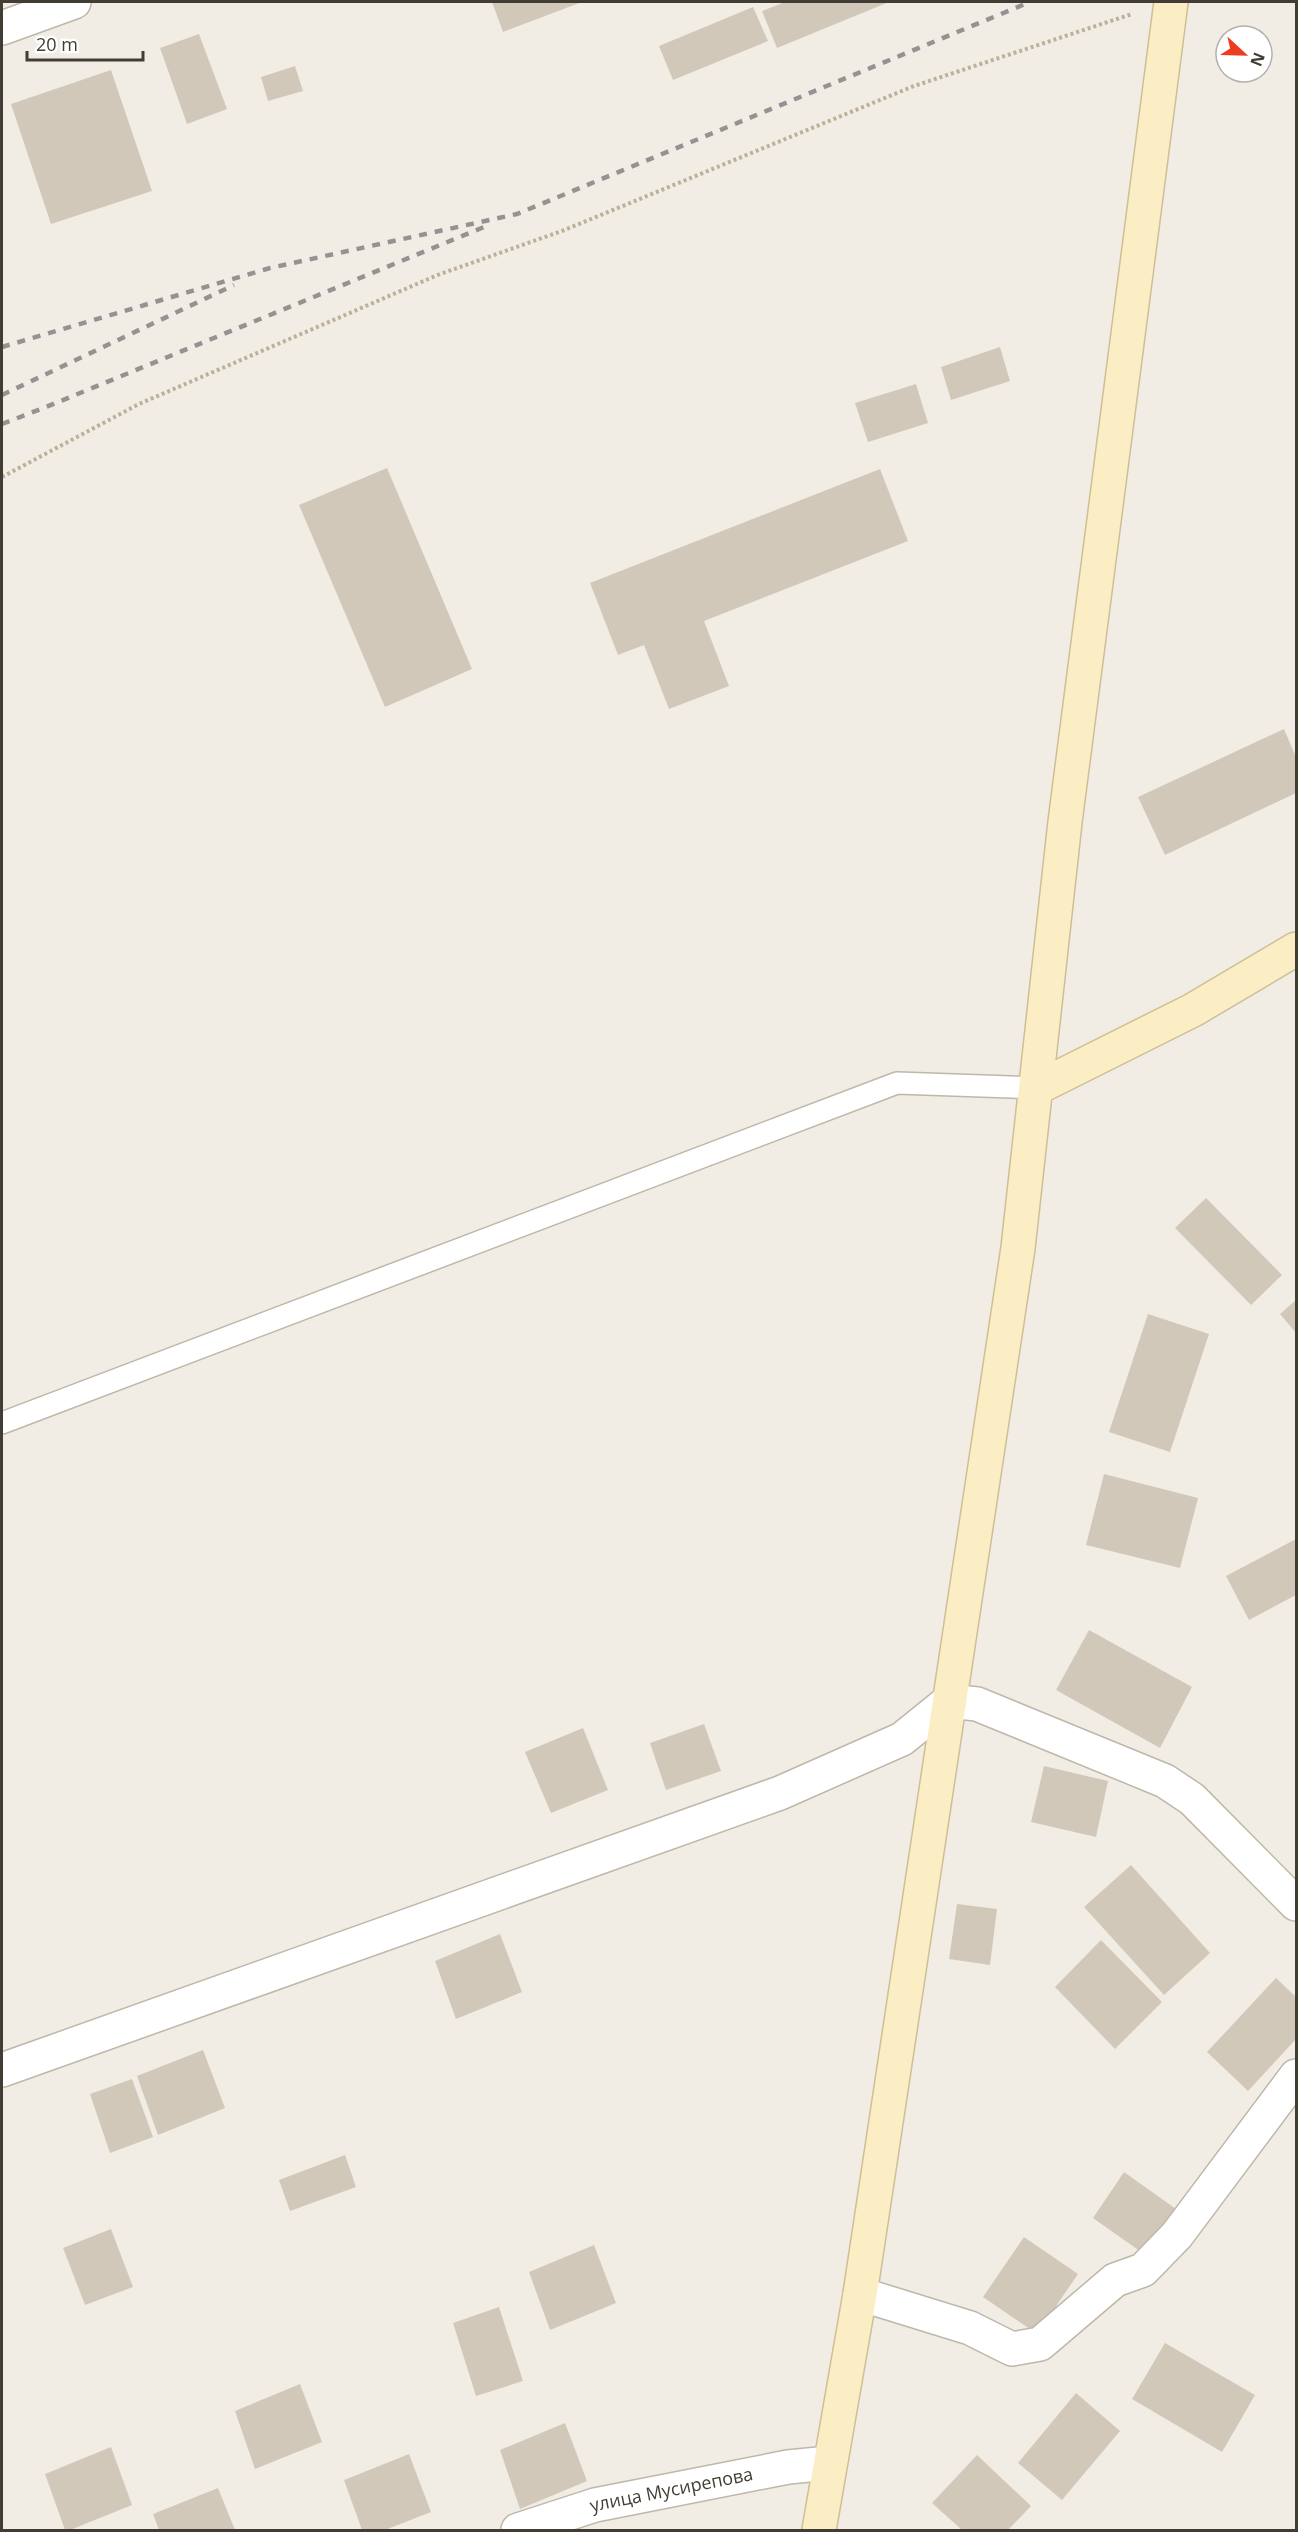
<svg xmlns="http://www.w3.org/2000/svg" width="1298" height="2532" viewBox="0 0 1298 2532" font-family="'Open Sans',sans-serif">
  <style>
    .building { fill: #d2c8ba }
    .lines { fill: none; stroke-linecap: round; stroke-linejoin: round }
    .lane-casing { stroke: #beb7aa; stroke-width: 24 }
    .street-casing { stroke: #beb7aa; stroke-width: 36 }
    .secondary-casing { stroke: #cebf96; stroke-width: 36 }
    .path { stroke: #bcb099; stroke-width: 4; stroke-dasharray: 3 3; stroke-linecap: butt }
    .lane { stroke: #fff; stroke-width: 21 }
    .street { stroke: #fff; stroke-width: 33 }
    .secondary { stroke: #fbedc4; stroke-width: 33 }
    .rail { stroke: #939393; stroke-width: 4.5; stroke-dasharray: 8 8; stroke-linecap: butt }
    .labels { text-anchor: middle; stroke-width: 5; stroke-linejoin: round; paint-order: stroke }
    .street-label { font-size: 18px; fill: #423d34; stroke: #fff }
  </style>
  <rect width="100%" height="100%" fill="#f1ede4"/>
  <path class="building" d="M 492,2 L 582,2 L 503,32 Z
    M 785,2 L 889,2 L 777,48 L 762,11 Z
    M 753,7 L 768,41 L 673,80 L 659,46 Z
    M 199,34 L 227,109 L 187,124 L 160,48 Z
    M 295,66 L 303,91 L 268,101 L 261,77 Z
    M 111,70 L 152,191 L 51,224 L 11,104 Z
    M 1000,347 L 1010,381 L 951,400 L 941,367 Z
    M 916,384 L 928,423 L 868,442 L 855,403 Z
    M 387,468 L 472,669 L 385,707 L 299,505 Z
    M 880,469 L 908,541 L 704,621 L 729,686 L 669,709 L 644,645 L 618,655 L 590,583 Z
    M 1284,729 L 1296,757 L 1296,793 L 1165,855 L 1138,797 Z
    M 1206,1198 L 1282,1275 L 1251,1305 L 1175,1228 Z
    M 1296,1300 L 1296,1333 L 1280,1314 Z
    M 1148,1314 L 1209,1334 L 1170,1452 L 1109,1432 Z
    M 1104,1474 L 1198,1498 L 1180,1568 L 1086,1545 Z
    M 1296,1539 L 1296,1595 L 1249,1620 L 1226,1576 Z
    M 1089,1630 L 1192,1687 L 1160,1748 L 1056,1690 Z
    M 704,1724 L 721,1771 L 666,1790 L 650,1743 Z
    M 583,1728 L 608,1790 L 551,1813 L 525,1752 Z
    M 1044,1766 L 1108,1781 L 1096,1837 L 1031,1822 Z
    M 1131,1865 L 1210,1953 L 1164,1995 L 1084,1907 Z
    M 957,1904 L 997,1909 L 990,1965 L 949,1959 Z
    M 500,1934 L 522,1992 L 456,2019 L 435,1961 Z
    M 1101,1940 L 1162,2002 L 1115,2049 L 1055,1987 Z
    M 1276,1978 L 1296,1997 L 1296,2039 L 1248,2091 L 1207,2052 Z
    M 203,2050 L 225,2108 L 158,2135 L 137,2076 Z
    M 132,2079 L 153,2137 L 110,2153 L 90,2094 Z
    M 345,2155 L 356,2187 L 290,2211 L 279,2180 Z
    M 1124,2172 L 1176,2209 L 1144,2254 L 1093,2218 Z
    M 111,2229 L 133,2287 L 85,2305 L 63,2248 Z
    M 1024,2237 L 1078,2274 L 1037,2334 L 983,2297 Z
    M 594,2245 L 616,2303 L 550,2330 L 529,2272 Z
    M 499,2307 L 523,2381 L 476,2396 L 453,2323 Z
    M 1165,2343 L 1255,2395 L 1222,2452 L 1132,2399 Z
    M 300,2384 L 322,2442 L 255,2469 L 235,2411 Z
    M 1076,2393 L 1120,2431 L 1062,2500 L 1018,2463 Z
    M 565,2423 L 587,2481 L 520,2509 L 500,2450 Z
    M 111,2447 L 132,2505 L 70,2530 L 65,2530 L 45,2474 Z
    M 409,2454 L 431,2512 L 385,2530 L 362,2530 L 344,2480 Z
    M 977,2455 L 1031,2506 L 1008,2530 L 962,2530 L 932,2503 Z
    M 218,2488 L 235,2530 L 159,2530 L 153,2514 Z"/>
  <g class="lines">
    <g class="lane-casing">
      <path id="lane" d="M 2,1423 L 897,1083 L 1037,1088"/>
    </g>
    <g class="street-casing">
      <g id="street">
        <path d="M 2,28 L 74,2"/>
        <path d="M 2,2070 L 780,1793 L 902,1739 L 949,1701 L 977,1704 L 1165,1781 L 1192,1799 L 1296,1904"/>
        <path d="M 860,2294 L 970,2328 L 1012,2349 L 1040,2344 L 1115,2280 L 1143,2270 L 1177,2235 L 1296,2076"/>
        <path id="s1" d="M 518,2530 L 595,2505 L 788,2467 L 829,2463"/>
      </g>
    </g>
    <g class="secondary-casing">
      <path id="secondary" d="M 1037,1088 L 1193,1010 L 1296,949
        M 819,2530 L 860,2294 L 1018,1248 L 1065,822 L 1171,2"/>
    </g>
    <path class="path" d="M 2,477 L 139,404 L 440,274 L 562,231 L 914,86 L 1132,14"/>
    <use href="#lane" class="lane"/>
    <use href="#street" class="street"/>
    <use href="#secondary" class="secondary"/>
    <path class="rail" d="M 2,347 L 270,268 L 517,214 L 1030,2
      M 2,395 L 234,285
      M 2,424 L 46,407 L 484,227"/>
  </g>
  <g class="labels">
    <g class="street-label">
      <text dy="6" stroke="none"><textPath href="#s1" startOffset="159">улица Мусирепова</textPath></text>
    </g>
  </g>
  <rect width="1298" height="2532" fill="none" stroke="#423d34" stroke-width="6"/>
  <g transform="translate(1244 54) rotate(112)"><circle r="28" fill="#ffffff" stroke="#b3b1ae" stroke-width="1.5"/>
  <path d="M0-4.5L10 22L0 15L-10 22Z" fill="#ed3c1f"/>
  <text y="-9" font-size="16" font-weight="bold" text-anchor="middle" fill="#423d34">N</text>
  </g>
  <path d="M27 51v9h116v-9" fill="none" stroke="#423d34" stroke-width="3"/>
  <text x="36" y="51" font-size="18" fill="#423d34" stroke="#ffffff" stroke-width="4.5" paint-order="stroke">20 m</text>
</svg>
